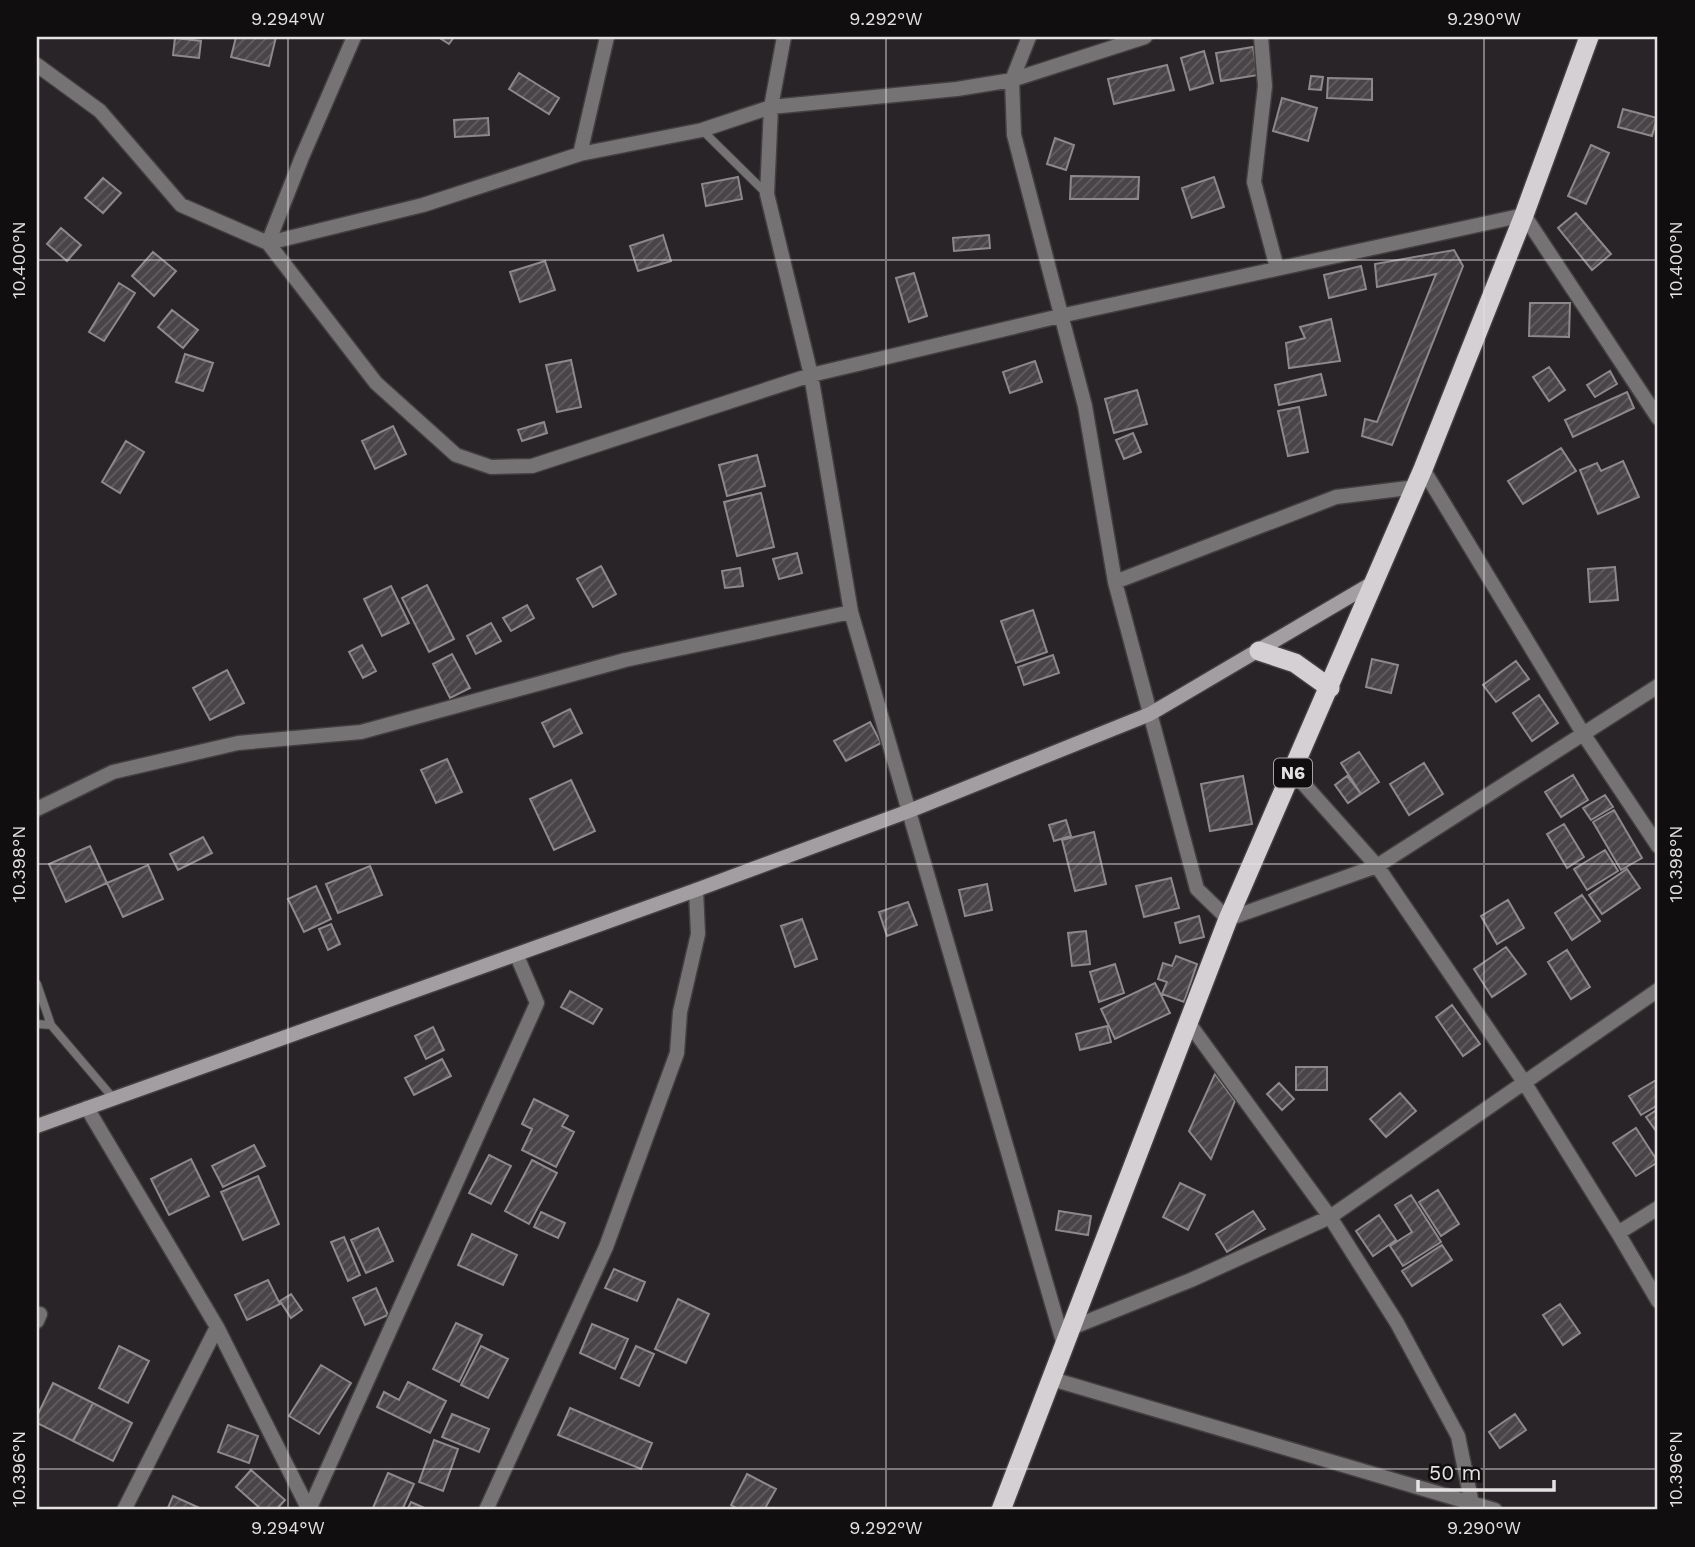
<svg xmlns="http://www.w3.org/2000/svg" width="1695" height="1547" viewBox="0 0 1695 1547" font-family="'Work Sans',sans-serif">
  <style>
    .building { fill: url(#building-hatch); stroke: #8d888b; stroke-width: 2 }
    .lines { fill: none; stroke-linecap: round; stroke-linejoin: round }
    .service-casing { stroke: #433f41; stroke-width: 10 }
    .minor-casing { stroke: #433f41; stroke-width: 17 }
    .secondary-casing { stroke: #433f41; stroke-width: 17 }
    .trunk-casing { stroke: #433f41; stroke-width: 22 }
    .service { stroke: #757374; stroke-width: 8 }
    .minor { stroke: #757374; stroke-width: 14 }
    .secondary { stroke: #a29ea1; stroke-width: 14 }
    .trunk { stroke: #d5d0d3; stroke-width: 19 }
    .ticks { fill: none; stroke: #e5e2e4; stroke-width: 2; stroke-opacity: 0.45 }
    .labels { text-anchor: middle; stroke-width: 5; stroke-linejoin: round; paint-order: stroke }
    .shield { fill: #100e0f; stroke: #a5a2a4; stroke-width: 2 }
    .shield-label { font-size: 18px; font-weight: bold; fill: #e5e2e4 }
    .neatline { fill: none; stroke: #e5e2e4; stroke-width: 2.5 }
    .ticks-label { font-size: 18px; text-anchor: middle; fill: #e5e2e4 }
  </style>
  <defs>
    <pattern id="building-hatch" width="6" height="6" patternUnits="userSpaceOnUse" patternTransform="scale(1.75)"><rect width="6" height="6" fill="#494447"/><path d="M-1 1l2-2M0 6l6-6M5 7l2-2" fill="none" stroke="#635f61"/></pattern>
  </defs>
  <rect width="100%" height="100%" fill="#292427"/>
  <path class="building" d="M 236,37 L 276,37 L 269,66 L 231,57 Z
    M 438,37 L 454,37 L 449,44 Z
    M 175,38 L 201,41 L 199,58 L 173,55 Z
    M 1253,47 L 1258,75 L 1221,81 L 1216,53 Z
    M 1204,51 L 1213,83 L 1190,90 L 1181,58 Z
    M 1167,65 L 1174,90 L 1114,104 L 1108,79 Z
    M 519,73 L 559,98 L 549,114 L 509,89 Z
    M 1311,76 L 1323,77 L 1321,90 L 1309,89 Z
    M 1328,78 L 1372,79 L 1372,100 L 1327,98 Z
    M 1282,98 L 1317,108 L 1308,141 L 1273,131 Z
    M 1623,109 L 1657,118 L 1652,136 L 1618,127 Z
    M 488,118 L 489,135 L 455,137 L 454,120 Z
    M 1055,138 L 1074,145 L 1066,170 L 1047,164 Z
    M 1591,145 L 1609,153 L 1586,204 L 1568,196 Z
    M 1071,176 L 1139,177 L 1138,199 L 1070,199 Z
    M 738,177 L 742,199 L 706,206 L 702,184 Z
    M 1214,177 L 1224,207 L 1192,218 L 1182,188 Z
    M 103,178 L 121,193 L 103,213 L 85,198 Z
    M 1576,213 L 1611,254 L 1592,270 L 1558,228 Z
    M 61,228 L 81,245 L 67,261 L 47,244 Z
    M 663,235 L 671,261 L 638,271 L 630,246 Z
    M 989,235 L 990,248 L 954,251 L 953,238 Z
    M 1454,250 L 1463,266 L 1392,445 L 1362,436 L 1365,419 L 1377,422 L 1436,274 L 1377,287 L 1375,264 Z
    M 153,252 L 176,271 L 154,296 L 132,276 Z
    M 545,261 L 555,290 L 520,302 L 510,272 Z
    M 1361,266 L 1366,289 L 1329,298 L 1324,275 Z
    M 914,273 L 927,316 L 909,322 L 896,278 Z
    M 119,283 L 135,293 L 104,341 L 89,332 Z
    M 1530,303 L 1570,303 L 1569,337 L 1529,336 Z
    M 172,310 L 198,330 L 183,348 L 158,327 Z
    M 1331,319 L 1340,361 L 1289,368 L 1286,343 L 1305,338 L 1300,327 Z
    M 185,354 L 213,363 L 203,391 L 176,382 Z
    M 571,360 L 581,407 L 557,412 L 546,365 Z
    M 1035,361 L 1042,382 L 1010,393 L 1003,372 Z
    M 1549,367 L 1565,390 L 1549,401 L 1533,377 Z
    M 1610,371 L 1617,384 L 1595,397 L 1587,385 Z
    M 1321,374 L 1326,395 L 1279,405 L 1275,385 Z
    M 1137,390 L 1147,424 L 1114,433 L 1105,399 Z
    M 1627,392 L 1634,408 L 1573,437 L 1565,420 Z
    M 1299,407 L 1308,452 L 1288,456 L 1278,411 Z
    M 544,422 L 547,433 L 522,441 L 518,430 Z
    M 393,426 L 406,454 L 375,469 L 362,441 Z
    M 1133,433 L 1141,452 L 1124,459 L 1116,440 Z
    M 126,441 L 144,452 L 120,493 L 102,482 Z
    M 1561,448 L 1576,471 L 1523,504 L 1508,481 Z
    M 757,455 L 765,486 L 727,496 L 719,465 Z
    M 1623,461 L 1639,497 L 1598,514 L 1580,470 L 1597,463 L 1601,471 Z
    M 761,493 L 774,547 L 737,556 L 724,502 Z
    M 797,553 L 802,573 L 779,579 L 773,559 Z
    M 601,566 L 616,594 L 593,607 L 577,579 Z
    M 1615,567 L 1618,600 L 1590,602 L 1588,569 Z
    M 740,568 L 743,586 L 725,588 L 722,571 Z
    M 427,585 L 454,639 L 429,652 L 402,598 Z
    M 391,586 L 409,623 L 382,636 L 364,599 Z
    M 527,605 L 534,618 L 511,631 L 503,618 Z
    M 1033,610 L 1047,652 L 1016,663 L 1001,621 Z
    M 491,623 L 501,641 L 476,654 L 467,636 Z
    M 362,645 L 376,671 L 363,678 L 349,652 Z
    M 452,654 L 470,688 L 450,698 L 433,664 Z
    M 1053,655 L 1059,673 L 1024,685 L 1018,667 Z
    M 1372,659 L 1398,665 L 1391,693 L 1366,687 Z
    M 1516,661 L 1529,679 L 1496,702 L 1483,685 Z
    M 227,670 L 244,703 L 210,720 L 193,688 Z
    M 1539,695 L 1558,723 L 1532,741 L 1513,713 Z
    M 570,709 L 582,733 L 554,747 L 542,723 Z
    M 870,722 L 881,743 L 846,761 L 834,741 Z
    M 1359,752 L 1379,782 L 1361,794 L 1341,763 Z
    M 447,759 L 462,792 L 436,803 L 421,770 Z
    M 1424,763 L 1443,794 L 1409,815 L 1390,784 Z
    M 1573,775 L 1588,800 L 1561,817 L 1545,792 Z
    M 1243,776 L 1252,824 L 1210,831 L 1201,784 Z
    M 1347,776 L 1361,794 L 1348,803 L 1335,785 Z
    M 571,780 L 595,831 L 554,850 L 530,799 Z
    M 1605,795 L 1613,807 L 1591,820 L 1583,808 Z
    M 1614,810 L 1642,858 L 1621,870 L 1593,822 Z
    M 1066,820 L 1071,836 L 1054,841 L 1049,825 Z
    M 1564,824 L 1584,857 L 1567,868 L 1547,834 Z
    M 1094,832 L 1106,884 L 1075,891 L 1062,840 Z
    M 203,837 L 212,853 L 178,870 L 170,854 Z
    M 90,846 L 107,883 L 66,902 L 49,864 Z
    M 1605,850 L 1618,871 L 1587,890 L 1574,869 Z
    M 148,865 L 163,899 L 123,917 L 107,883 Z
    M 370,866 L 382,895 L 338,913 L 326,884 Z
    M 1627,869 L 1640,888 L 1602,914 L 1589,895 Z
    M 1171,878 L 1179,908 L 1144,917 L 1136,886 Z
    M 987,884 L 992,910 L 965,916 L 959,890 Z
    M 316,886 L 331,919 L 304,932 L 288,899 Z
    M 1582,895 L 1600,921 L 1572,940 L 1555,913 Z
    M 1508,900 L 1524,928 L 1497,944 L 1481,916 Z
    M 908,902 L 917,925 L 887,936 L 879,912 Z
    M 1199,916 L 1204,937 L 1180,943 L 1175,923 Z
    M 802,919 L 817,959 L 795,967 L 781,926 Z
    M 331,924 L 340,944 L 328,950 L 319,929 Z
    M 1086,931 L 1090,964 L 1072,966 L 1068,933 Z
    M 1506,947 L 1526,974 L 1492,997 L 1474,969 Z
    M 1567,950 L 1590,987 L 1571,999 L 1548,962 Z
    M 1176,956 L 1197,964 L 1184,1002 L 1162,994 L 1167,982 L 1158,979 L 1163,963 L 1172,966 Z
    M 1115,964 L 1124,993 L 1099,1002 L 1090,972 Z
    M 1155,983 L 1170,1013 L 1115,1039 L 1101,1009 Z
    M 570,991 L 602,1009 L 593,1024 L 561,1007 Z
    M 1452,1005 L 1480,1044 L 1463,1056 L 1436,1017 Z
    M 1107,1026 L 1111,1042 L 1080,1050 L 1076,1034 Z
    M 433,1027 L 444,1050 L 426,1059 L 415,1036 Z
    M 442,1059 L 451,1076 L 414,1095 L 405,1078 Z
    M 1296,1067 L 1327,1067 L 1327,1090 L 1296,1090 Z
    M 1215,1074 L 1235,1101 L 1211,1159 L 1189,1131 Z
    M 1658,1079 L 1658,1105 L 1641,1115 L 1629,1096 Z
    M 1279,1083 L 1294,1099 L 1282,1110 L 1267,1094 Z
    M 1400,1093 L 1416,1111 L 1386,1137 L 1370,1119 Z
    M 534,1099 L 568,1116 L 562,1126 L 574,1132 L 556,1167 L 522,1150 L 532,1129 L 522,1124 Z
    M 1658,1109 L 1658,1130 L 1656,1131 L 1646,1117 Z
    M 1636,1128 L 1658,1162 L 1636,1176 L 1613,1143 Z
    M 254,1145 L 265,1166 L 223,1187 L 212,1166 Z
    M 489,1155 L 511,1166 L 491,1204 L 469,1193 Z
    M 191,1159 L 209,1196 L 169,1215 L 151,1179 Z
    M 532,1160 L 557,1173 L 529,1224 L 505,1211 Z
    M 258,1176 L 279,1224 L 243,1240 L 221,1192 Z
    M 1180,1183 L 1205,1195 L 1188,1230 L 1163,1217 Z
    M 1438,1190 L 1459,1224 L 1441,1236 L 1419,1202 Z
    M 1411,1195 L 1441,1242 L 1403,1266 L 1390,1246 L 1412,1232 L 1395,1205 Z
    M 1059,1211 L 1091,1216 L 1088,1235 L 1056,1230 Z
    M 1253,1211 L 1265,1229 L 1227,1252 L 1216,1234 Z
    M 541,1212 L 565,1223 L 558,1238 L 534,1227 Z
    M 1379,1215 L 1396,1240 L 1373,1256 L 1356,1231 Z
    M 378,1228 L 393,1261 L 366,1273 L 351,1240 Z
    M 472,1234 L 517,1255 L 503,1285 L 458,1265 Z
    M 344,1237 L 360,1275 L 348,1281 L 331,1242 Z
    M 1442,1245 L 1452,1260 L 1412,1286 L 1402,1271 Z
    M 614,1269 L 645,1282 L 637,1301 L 605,1288 Z
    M 268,1280 L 280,1304 L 247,1320 L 235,1295 Z
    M 376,1288 L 388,1315 L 365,1325 L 353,1298 Z
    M 291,1294 L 302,1310 L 291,1318 L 280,1301 Z
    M 678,1299 L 709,1314 L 686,1363 L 655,1349 Z
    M 1560,1304 L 1580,1333 L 1563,1345 L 1543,1315 Z
    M 456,1323 L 482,1335 L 459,1382 L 433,1369 Z
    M 592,1324 L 628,1339 L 615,1369 L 580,1353 Z
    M 119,1346 L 149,1361 L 128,1403 L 99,1388 Z
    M 481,1346 L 508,1359 L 488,1398 L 461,1385 Z
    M 636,1346 L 654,1354 L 639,1386 L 621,1378 Z
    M 321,1365 L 351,1383 L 319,1434 L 289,1416 Z
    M 408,1382 L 446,1401 L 430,1433 L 377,1407 L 384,1392 L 399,1400 Z
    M 53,1383 L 93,1403 L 73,1441 L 37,1423 L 37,1416 Z
    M 93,1403 L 132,1423 L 113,1461 L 73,1441 Z
    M 570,1408 L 652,1443 L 641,1469 L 558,1435 Z
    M 452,1414 L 489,1429 L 479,1452 L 442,1437 Z
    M 1515,1414 L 1526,1430 L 1500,1448 L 1489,1432 Z
    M 228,1425 L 258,1436 L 249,1463 L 218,1452 Z
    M 434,1440 L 458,1449 L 443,1491 L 419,1482 Z
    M 251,1470 L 285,1500 L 276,1510 L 262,1510 L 236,1487 Z
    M 388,1473 L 414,1484 L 402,1510 L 372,1510 Z
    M 747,1474 L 776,1489 L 764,1510 L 740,1510 L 731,1505 Z
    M 173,1496 L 204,1510 L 167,1510 Z
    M 411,1502 L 429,1510 L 407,1510 Z"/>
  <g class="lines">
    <g class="service-casing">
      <path id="service" d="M 702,130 L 767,194
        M 37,984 L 51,1025
        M 37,1024 L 51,1025 L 114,1099"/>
    </g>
    <g class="minor-casing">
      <path id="minor" d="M 784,37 L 771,107 L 767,194 L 811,375 L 851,612 L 1064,1345
        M 1029,37 L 1012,80 L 1014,135 L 1085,406 L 1115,582 L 1197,889 L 1228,919 L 1377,866 L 1658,686
        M 1261,37 L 1265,86 L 1254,182 L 1277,268
        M 37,65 L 100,111 L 181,205 L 268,243 L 376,383 L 456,455 L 491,467 L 532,466 L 811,375 L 1060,316 L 1524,215 L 1658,418
        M 580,154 L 607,37
        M 268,243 L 423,205 L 580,154 L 702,130 L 771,107 L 957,89 L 1012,80 L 1145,37
        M 268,243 L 302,157 L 354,37
        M 1423,469 L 1584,735 L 1658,846
        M 1115,582 L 1336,497 L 1416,487
        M 1293,772 L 1377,866 L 1524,1082 L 1618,1233 L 1658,1208
        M 37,809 L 113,772 L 238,743 L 361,732 L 625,660 L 851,612
        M 1188,1022 L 1330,1217 L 1397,1323 L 1458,1436 L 1472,1504 L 1470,1510
        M 87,1108 L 217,1327 L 309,1510
        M 1618,1233 L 1658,1301
        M 37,1321 L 40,1314
        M 1071,1328 L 1191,1280 L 1330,1217 L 1658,990
        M 1052,1379 L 1495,1510
        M 124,1510 L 217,1327
        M 309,1510 L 537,1003 L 517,956
        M 486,1510 L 606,1247 L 677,1053 L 680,1012 L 698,934 L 696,890"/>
    </g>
    <g class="secondary-casing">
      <path id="secondary" d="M 37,1126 L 696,890 L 909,811 L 1150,714 L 1376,581"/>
    </g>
    <g class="trunk-casing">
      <path id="trunk" d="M 1259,651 L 1295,663 L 1330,688
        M 1001,1510 L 1228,919 L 1423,469 L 1524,215 L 1589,37"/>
    </g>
    <use href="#service" class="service"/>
    <use href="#minor" class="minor"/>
    <use href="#secondary" class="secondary"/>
    <use href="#trunk" class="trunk"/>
  </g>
  <path class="ticks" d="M 288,37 L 288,1510M 886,37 L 886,1510M 1484,37 L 1484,1510M 37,260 L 1658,260M 37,864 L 1658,864M 37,1469 L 1658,1469"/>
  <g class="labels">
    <rect class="shield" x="1274" y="758.5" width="38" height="29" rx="5"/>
    <g class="shield-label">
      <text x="1293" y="779">N6</text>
    </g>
  </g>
  <rect width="1695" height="1547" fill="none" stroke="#100e0f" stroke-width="77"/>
  <path d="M1418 1480v10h136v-10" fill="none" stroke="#e5e2e4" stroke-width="3.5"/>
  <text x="1429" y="1480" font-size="21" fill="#e5e2e4" stroke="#100e0f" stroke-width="5" paint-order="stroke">50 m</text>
  <rect x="38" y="38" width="1618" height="1470" class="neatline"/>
  <g class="ticks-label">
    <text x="288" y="25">9.294°W</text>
    <text x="886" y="25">9.292°W</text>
    <text x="1484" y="25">9.290°W</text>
    <text transform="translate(19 260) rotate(-90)" y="6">10.400°N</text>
    <text transform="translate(1676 260) rotate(-90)" y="6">10.400°N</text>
    <text transform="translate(19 864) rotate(-90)" y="6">10.398°N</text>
    <text transform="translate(1676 864) rotate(-90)" y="6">10.398°N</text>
    <text transform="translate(19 1469) rotate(-90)" y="6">10.396°N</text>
    <text transform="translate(1676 1469) rotate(-90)" y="6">10.396°N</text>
    <text x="288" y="1534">9.294°W</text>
    <text x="886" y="1534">9.292°W</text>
    <text x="1484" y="1534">9.290°W</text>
  </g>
</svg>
